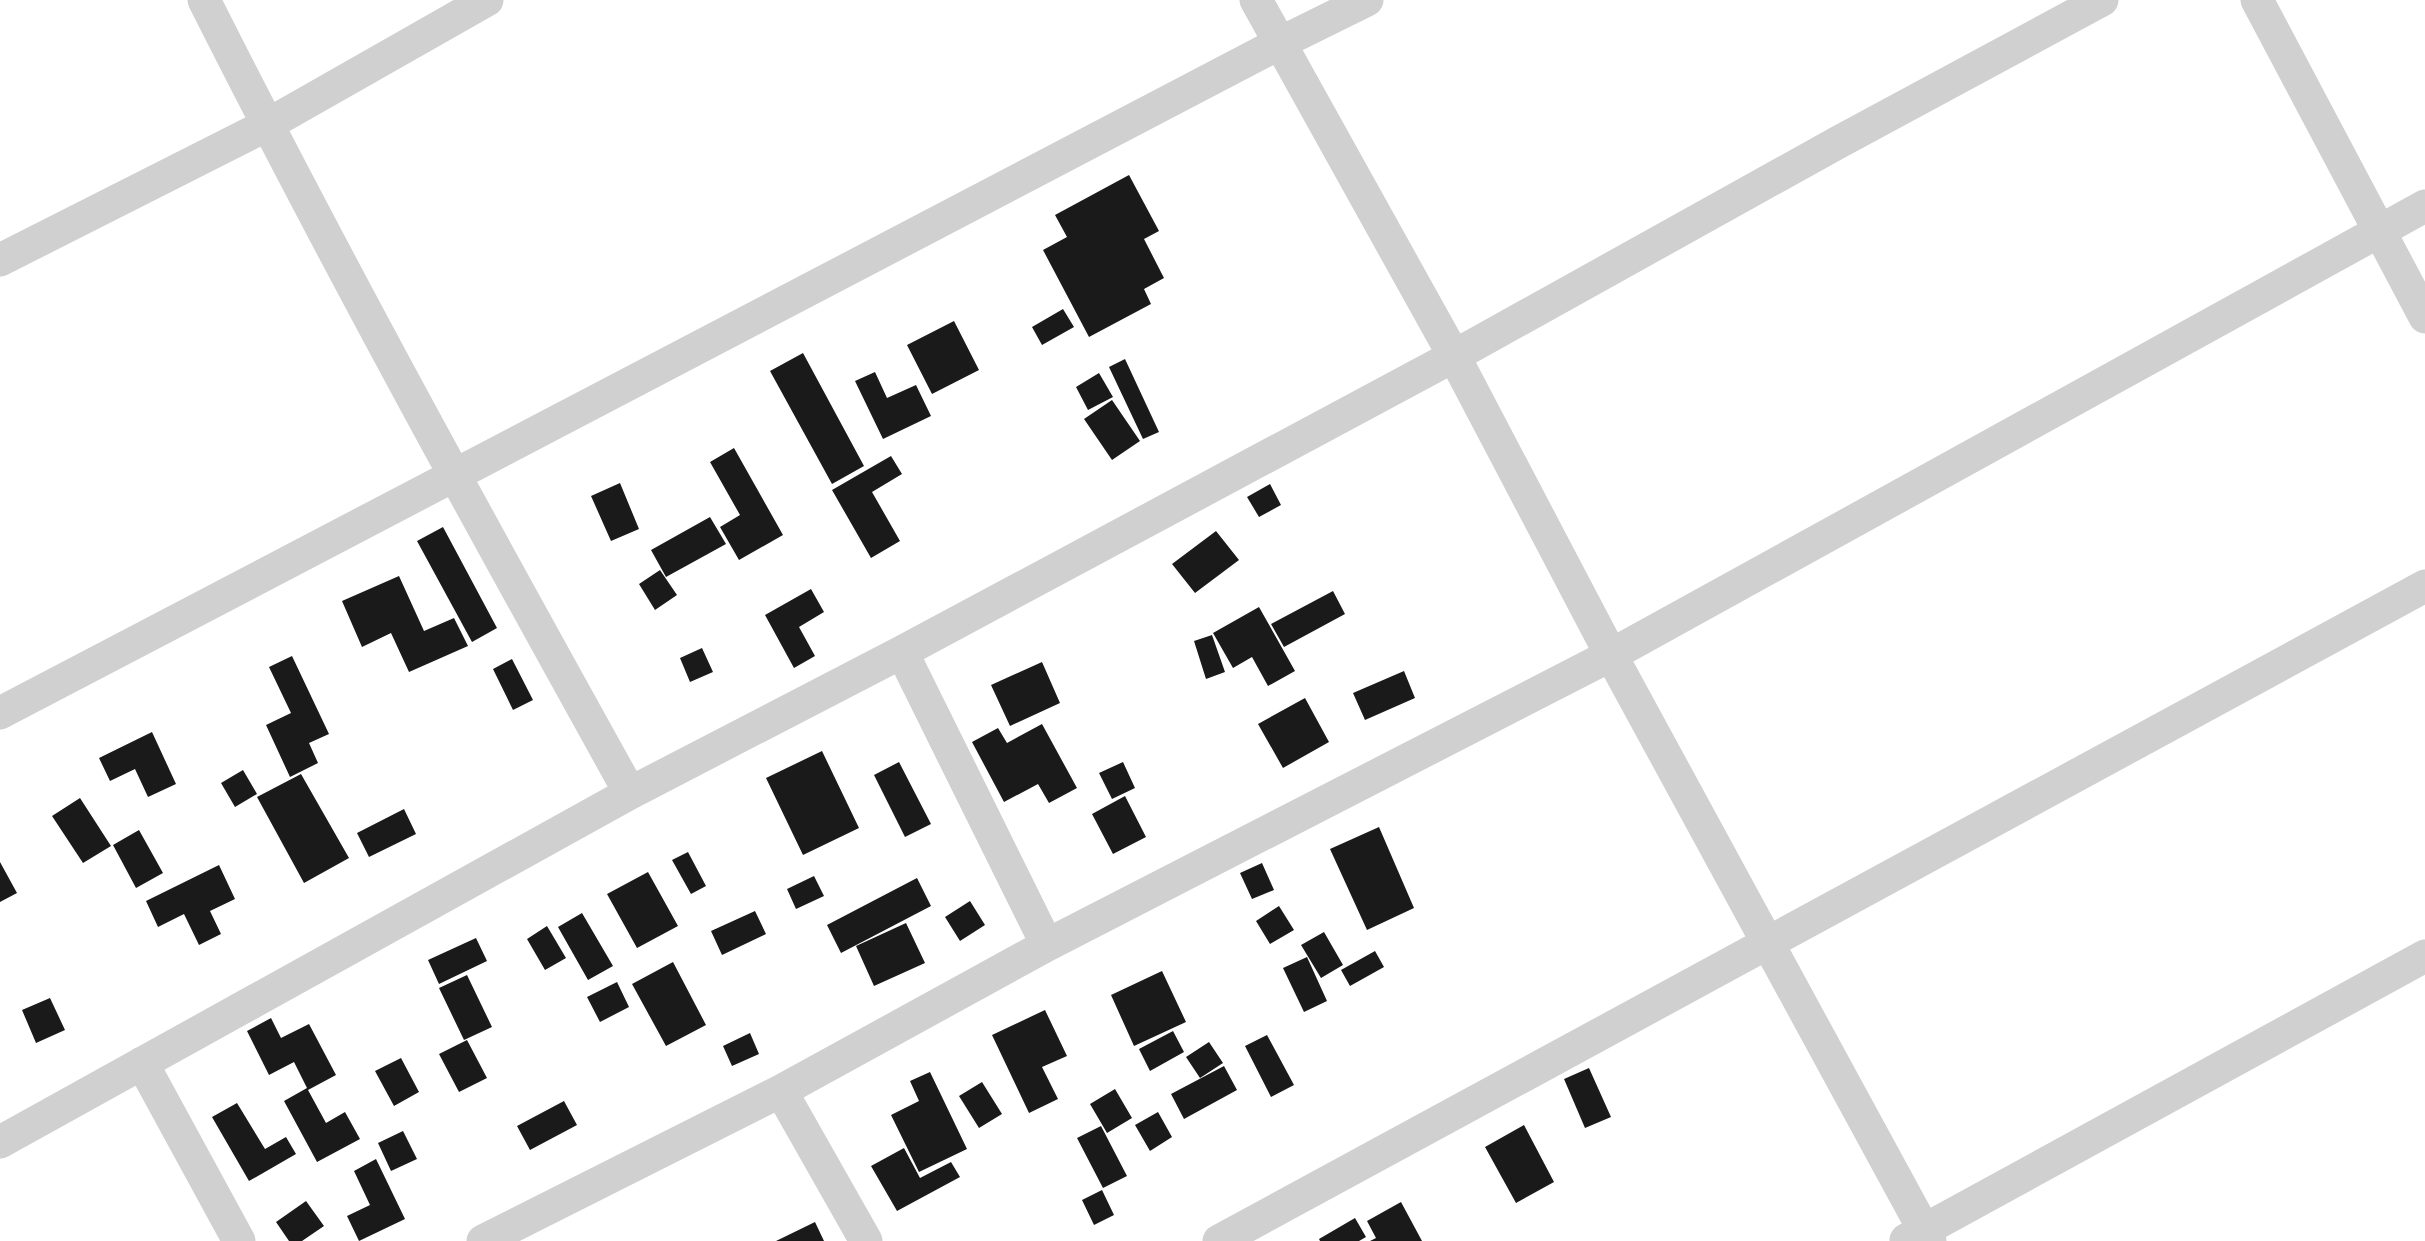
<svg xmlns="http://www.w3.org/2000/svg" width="2425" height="1241" viewBox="0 0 2425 1241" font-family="Montserrat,sans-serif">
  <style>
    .building { fill: #1a1a1a }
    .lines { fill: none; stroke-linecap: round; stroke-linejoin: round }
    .minor { stroke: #d0d0d0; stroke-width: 33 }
  </style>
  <rect width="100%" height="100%" fill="#fff"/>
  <path class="building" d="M 1129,175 L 1159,231 L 1144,239 L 1164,278 L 1144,289 L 1151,304 L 1089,337 L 1043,250 L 1067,237 L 1055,215 Z
    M 1063,309 L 1074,327 L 1042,345 L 1032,327 Z
    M 954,321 L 979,370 L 932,394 L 907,345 Z
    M 803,353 L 864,466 L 832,484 L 770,371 Z
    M 1125,359 L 1159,432 L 1143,439 L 1109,367 Z
    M 875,372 L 887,398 L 916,385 L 931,416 L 883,439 L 855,381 Z
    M 1099,373 L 1113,397 L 1088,410 L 1076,387 Z
    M 1112,400 L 1140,441 L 1112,460 L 1084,419 Z
    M 734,448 L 783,535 L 739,560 L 720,527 L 740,515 L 710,462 Z
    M 891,456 L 902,474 L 872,492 L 900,541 L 871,558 L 832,490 Z
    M 620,483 L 639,529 L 611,541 L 591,496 Z
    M 1270,484 L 1281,505 L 1259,517 L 1247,497 Z
    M 710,517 L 726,544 L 666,577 L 651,550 Z
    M 443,527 L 497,628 L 472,642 L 417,541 Z
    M 1216,531 L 1239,560 L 1195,593 L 1172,564 Z
    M 660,570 L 677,595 L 655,610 L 639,584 Z
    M 399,576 L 424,631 L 454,618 L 468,646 L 409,672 L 391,633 L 362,647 L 342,601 Z
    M 811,589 L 824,612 L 799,627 L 815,656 L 794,668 L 765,615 Z
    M 1333,591 L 1345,614 L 1284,647 L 1271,624 Z
    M 1259,607 L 1295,671 L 1268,686 L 1252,657 L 1233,668 L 1213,633 Z
    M 1212,635 L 1225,672 L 1206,679 L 1194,641 Z
    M 702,648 L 713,672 L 690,682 L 680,658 Z
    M 292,656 L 329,734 L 309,743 L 318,763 L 290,777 L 266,725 L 291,713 L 269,667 Z
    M 512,659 L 533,700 L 513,710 L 493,669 Z
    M 1042,662 L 1060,703 L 1010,726 L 991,685 Z
    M 1404,671 L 1415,698 L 1365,720 L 1353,693 Z
    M 1305,698 L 1329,742 L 1283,768 L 1258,724 Z
    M 1042,724 L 1077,788 L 1049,803 L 1038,784 L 1004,802 L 972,742 L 998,728 L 1007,743 Z
    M 152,732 L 176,784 L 148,797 L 135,769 L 110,781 L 99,758 Z
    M 822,751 L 859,828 L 803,855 L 766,778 Z
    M 899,762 L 931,824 L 905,837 L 874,775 Z
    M 1123,762 L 1135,788 L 1112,799 L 1099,773 Z
    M 243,770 L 257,794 L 235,807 L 221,783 Z
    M 301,774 L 349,858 L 304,883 L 257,797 Z
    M 1125,796 L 1146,837 L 1113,854 L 1092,814 Z
    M 80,798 L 111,846 L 83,863 L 52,816 Z
    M 404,809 L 416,834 L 369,857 L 357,833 Z
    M 1379,827 L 1414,908 L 1367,930 L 1330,849 Z
    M 139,830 L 163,873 L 136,888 L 113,845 Z
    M 688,852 L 706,886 L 691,894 L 672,860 Z
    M 0,862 L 17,893 L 0,902 Z
    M 1262,863 L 1274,890 L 1252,899 L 1240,873 Z
    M 219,865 L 235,899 L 210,911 L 221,934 L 199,945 L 184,914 L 158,927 L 146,901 Z
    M 648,872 L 678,926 L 637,948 L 607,894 Z
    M 814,876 L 824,896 L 796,909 L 787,889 Z
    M 917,878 L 931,906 L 841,953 L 827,925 Z
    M 970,901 L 985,925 L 960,941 L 945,917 Z
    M 1279,906 L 1294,930 L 1270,944 L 1256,921 Z
    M 755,911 L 766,934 L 722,955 L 711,931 Z
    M 582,913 L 613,966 L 588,980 L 558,927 Z
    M 906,923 L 925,963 L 874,986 L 856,946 Z
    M 547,926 L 566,958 L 545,970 L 527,939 Z
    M 1324,932 L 1343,965 L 1321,978 L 1301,945 Z
    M 476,938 L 487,961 L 439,984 L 428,960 Z
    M 1375,951 L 1384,967 L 1350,986 L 1341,970 Z
    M 1307,957 L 1327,1001 L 1304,1012 L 1283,968 Z
    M 673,962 L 706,1025 L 666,1046 L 632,984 Z
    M 1162,971 L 1186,1022 L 1134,1046 L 1111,995 Z
    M 467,975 L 492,1027 L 464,1040 L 439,988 Z
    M 617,982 L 629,1007 L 600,1022 L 587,997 Z
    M 50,998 L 65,1030 L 36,1043 L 22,1010 Z
    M 1045,1010 L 1067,1056 L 1042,1067 L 1058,1099 L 1029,1113 L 992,1035 Z
    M 271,1018 L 281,1038 L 309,1024 L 336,1075 L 308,1090 L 326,1123 L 345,1112 L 360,1139 L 317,1162 L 284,1101 L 307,1088 L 294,1062 L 269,1075 L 247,1031 Z
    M 1173,1031 L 1184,1052 L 1150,1071 L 1139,1049 Z
    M 750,1033 L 759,1054 L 732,1066 L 723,1046 Z
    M 1267,1035 L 1294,1085 L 1271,1097 L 1245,1046 Z
    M 467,1040 L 487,1078 L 459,1092 L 439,1054 Z
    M 1209,1042 L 1223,1063 L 1200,1078 L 1186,1057 Z
    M 401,1058 L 419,1092 L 394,1106 L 375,1071 Z
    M 1224,1066 L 1237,1090 L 1184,1119 L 1171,1094 Z
    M 1589,1068 L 1611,1117 L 1585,1128 L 1564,1079 Z
    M 930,1072 L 967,1149 L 919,1172 L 891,1115 L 919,1101 L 910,1081 Z
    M 982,1082 L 1002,1114 L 979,1128 L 959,1096 Z
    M 1115,1089 L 1132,1118 L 1107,1133 L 1090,1104 Z
    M 564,1101 L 577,1125 L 530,1150 L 517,1126 Z
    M 237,1103 L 265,1149 L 286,1137 L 296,1154 L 249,1181 L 212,1117 Z
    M 1158,1112 L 1172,1137 L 1150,1151 L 1135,1125 Z
    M 1524,1125 L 1554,1182 L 1516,1203 L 1485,1147 Z
    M 1101,1126 L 1127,1176 L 1103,1188 L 1077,1138 Z
    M 403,1131 L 417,1159 L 391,1171 L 378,1143 Z
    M 904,1148 L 920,1178 L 951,1162 L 960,1177 L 897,1211 L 871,1166 Z
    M 376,1159 L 405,1219 L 359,1241 L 347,1216 L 370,1205 L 354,1171 Z
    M 1102,1190 L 1114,1215 L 1094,1225 L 1082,1200 Z
    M 306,1201 L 324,1226 L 302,1241 L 289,1241 L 276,1222 Z
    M 1401,1202 L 1422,1241 L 1370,1241 L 1376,1238 L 1367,1221 Z
    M 1355,1218 L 1366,1237 L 1359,1241 L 1320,1241 L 1319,1239 Z
    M 815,1222 L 824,1241 L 776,1241 Z"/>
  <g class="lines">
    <path class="minor" d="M 204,0 C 339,268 484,530 630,793
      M 1256,0 L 1454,356 L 1611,655 L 1930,1241
      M 2257,0 L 2425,317
      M 0,260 L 267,125 L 487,0
      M 902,652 L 1047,945
      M 0,713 L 1282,42 L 1367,0
      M 142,1063 L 239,1241
      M 781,1091 L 866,1241
      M 0,1142 L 630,793 L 902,652 L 1454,356 L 1837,143 L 2102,0
      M 1906,1240 L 2425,956
      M 483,1241 L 781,1091 L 1047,945 L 1611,655 L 2425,206
      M 1219,1241 L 2425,586"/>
  </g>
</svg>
